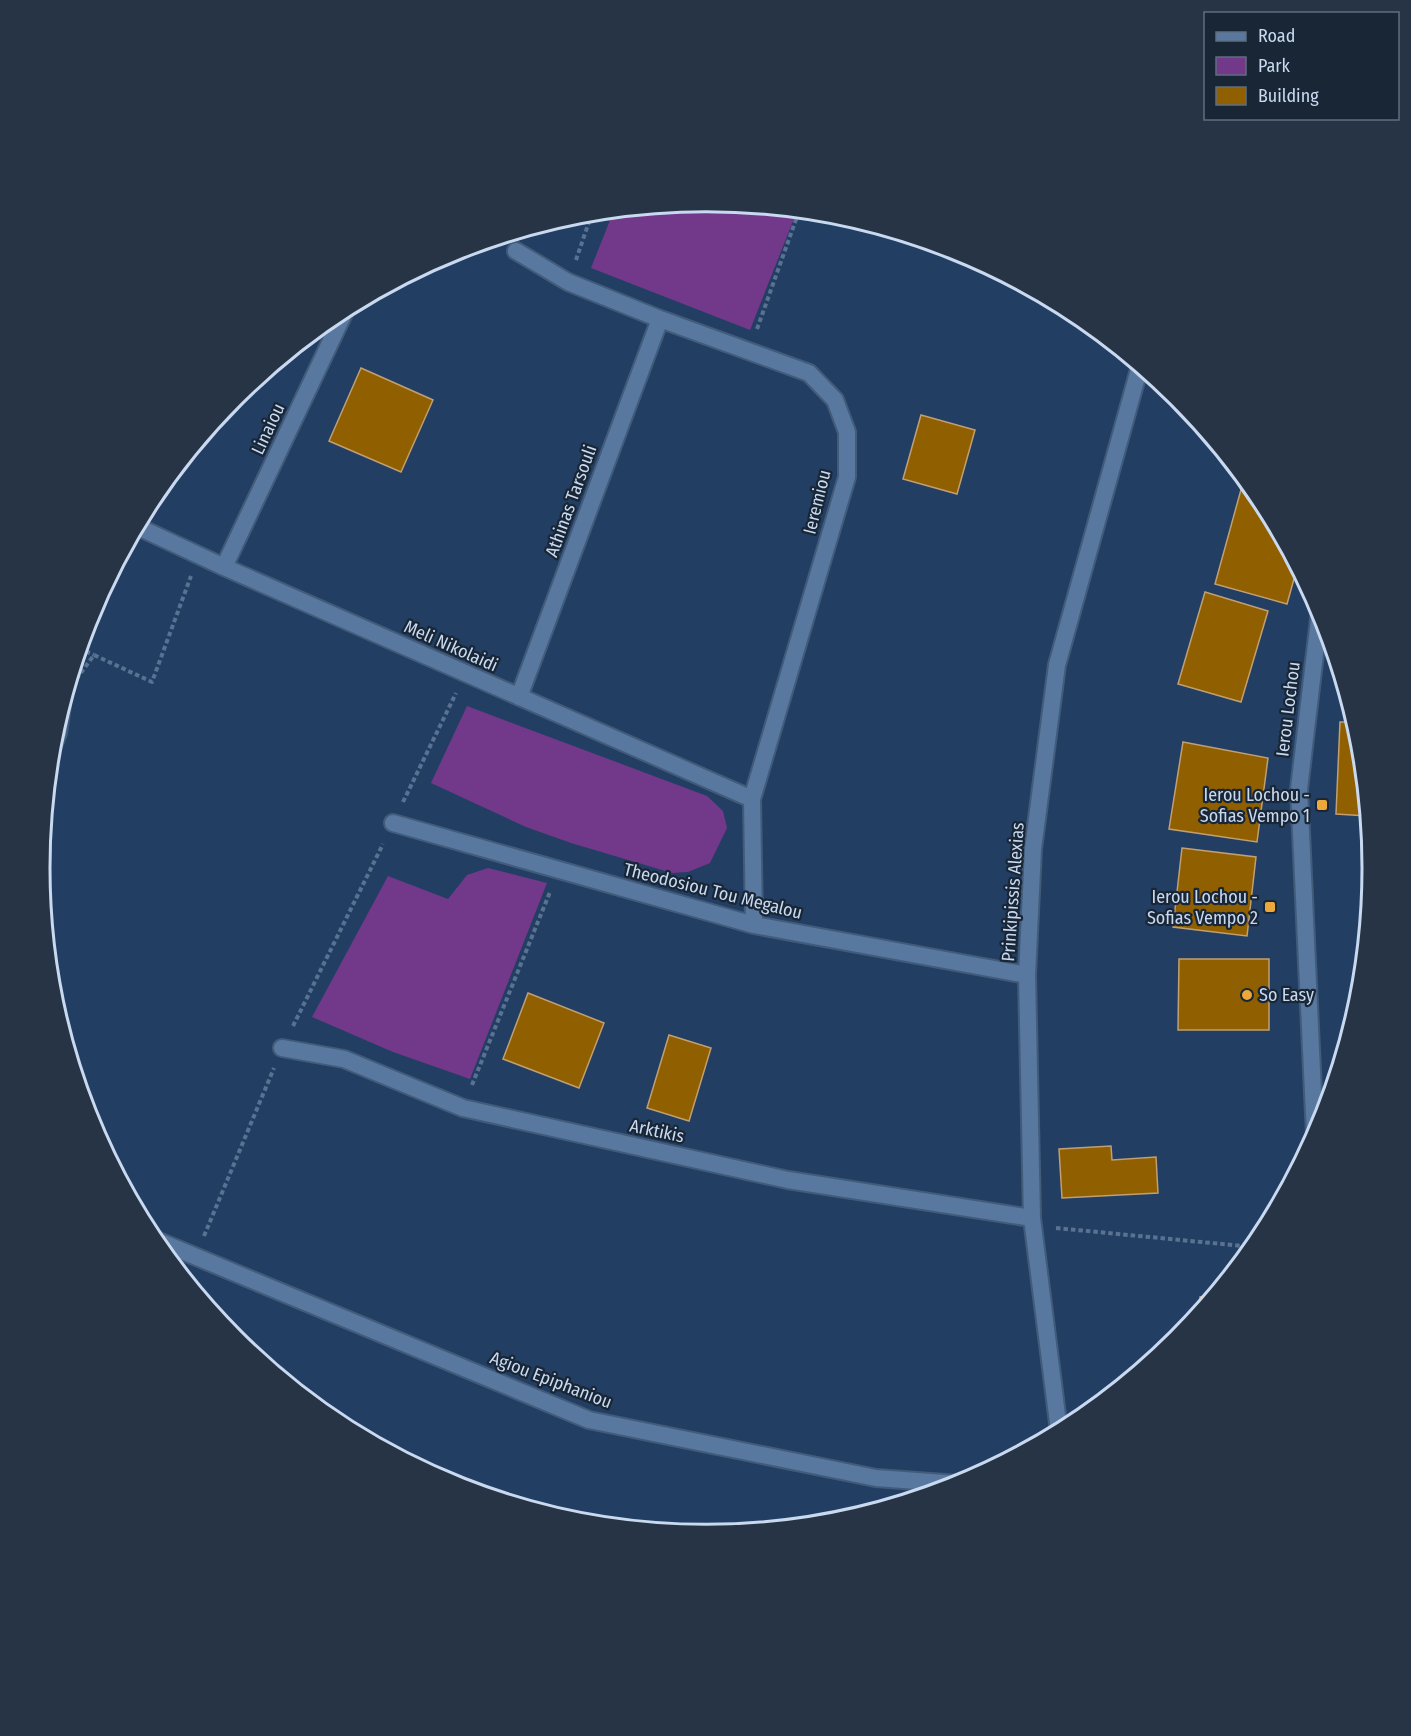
<svg xmlns="http://www.w3.org/2000/svg" width="1411" height="1736" viewBox="0 0 1411 1736" font-family="'Fira Sans Condensed',sans-serif">
  <style>
    .green { fill: #72388a }
    .building { fill: #905f00; stroke: #c19f72; stroke-width: 1.5 }
    .lines { fill: none; stroke-linecap: round; stroke-linejoin: round }
    .minor-casing { stroke: #425b7a; stroke-width: 20 }
    .tertiary-casing { stroke: #425b7a; stroke-width: 20 }
    .path { stroke: #597292; stroke-width: 4; stroke-dasharray: 4.5 3; stroke-linecap: butt }
    .minor { stroke: #5878a0; stroke-width: 16 }
    .tertiary { stroke: #5878a0; stroke-width: 16 }
    .poi-dot { fill: #eda83b; stroke: #192636; stroke-width: 2 }
    .labels { text-anchor: middle; stroke-width: 4.5; stroke-linejoin: round; paint-order: stroke }
    .street-label { font-size: 18px; fill: #c8d9f0; stroke: #192636 }
    .poi-label { font-size: 18px; fill: #c8d9f0; stroke: #192636; text-anchor: end }
    .rim { fill: none; stroke: #c8d9f0; stroke-width: 3 }
  </style>
  <rect width="100%" height="100%" fill="#223f63"/>
  <path class="green" d="M 706,202 L 797,211 L 750,330 L 591,268 L 614,210 Z
    M 467,706 L 707,796 L 723,811 L 727,828 L 710,863 L 688,872 L 672,873 L 571,843 L 526,827 L 431,783 Z
    M 488,868 L 547,883 L 470,1079 L 393,1052 L 312,1017 L 388,876 L 448,899 L 467,875 Z"/>
  <path class="building" d="M 361,368 L 433,400 L 401,472 L 329,441 Z
    M 921,415 L 975,430 L 957,494 L 903,479 Z
    M 1242,486 L 1252,489 L 1260,498 L 1297,568 L 1287,604 L 1215,584 Z
    M 1205,592 L 1268,611 L 1241,702 L 1178,684 Z
    M 1340,722 L 1354,722 L 1359,738 L 1367,816 L 1336,814 Z
    M 1183,742 L 1268,758 L 1257,842 L 1169,829 Z
    M 1182,848 L 1256,857 L 1247,936 L 1173,927 Z
    M 1179,959 L 1269,959 L 1269,1030 L 1178,1030 Z
    M 528,993 L 604,1023 L 579,1088 L 503,1059 Z
    M 669,1035 L 711,1048 L 689,1121 L 647,1108 Z
    M 1111,1146 L 1112,1160 L 1156,1157 L 1158,1193 L 1062,1198 L 1059,1149 Z
    M 1213,1295 L 1201,1310 L 1200,1297 Z"/>
  <g class="lines">
    <g class="minor-casing">
      <path id="minor" d="M 516,251 L 568,282 L 660,319 L 809,373 L 835,400 L 847,432 L 847,477 L 752,799 L 754,925
        M 136,526 L 224,567 L 752,799
        M 224,567 L 347,307
        M 519,697 L 660,319
        M 51,751 L 58,733 L 62,706
        M 393,823 L 754,925 L 1027,975
        M 282,1048 L 344,1059 L 463,1108 L 788,1180 L 1032,1218
        M 151,1238 L 589,1420 L 876,1478 L 958,1484
        M 1059,1431 L 1032,1218 L 1027,975 L 1033,849 L 1057,665 L 1140,366"/>
    </g>
    <g class="tertiary-casing">
      <path id="tertiary" d="M 1315,1136 L 1299,789 L 1320,611"/>
    </g>
    <path class="path" d="M 576,260 L 592,213
      M 757,329 L 799,211
      M 79,648 L 94,655
      M 72,685 L 94,655 L 152,682 L 191,576
      M 403,802 L 456,693
      M 293,1026 L 383,844
      M 472,1085 L 550,892
      M 1056,1228 L 1253,1247
      M 204,1236 L 274,1068"/>
    <use href="#minor" class="minor"/>
    <use href="#tertiary" class="tertiary"/>
  </g>
  <g class="poi-dot">
    <rect x="1316" y="799" width="12" height="12" rx="3"/>
    <rect x="1264" y="901" width="12" height="12" rx="3"/>
    <circle cx="1247" cy="995" r="6"/>
  </g>
  <g class="labels">
    <g class="street-label">
      <text transform="translate(268 429) rotate(-65)" y="6">Linaiou</text>
      <text transform="translate(571 501) rotate(-70)" y="6">Athinas Tarsouli</text>
      <text transform="translate(817 502) rotate(-76)" y="6">Ieremiou</text>
      <text transform="translate(451 646) rotate(24)" y="6">Meli Nikolaidi</text>
      <text transform="translate(1288 709) rotate(-83)" y="6">Ierou Lochou</text>
      <text transform="translate(713 891) rotate(14)" y="6">Theodosiou Tou Megalou</text>
      <text transform="translate(1013 892) rotate(-86)" y="6">Prinkipissis Alexias</text>
      <text transform="translate(657 1131) rotate(12)" y="6">Arktikis</text>
      <text transform="translate(551 1380) rotate(21)" y="6">Agiou Epiphaniou</text>
    </g>
    <g class="poi-label">
      <text x="1310" y="801">Ierou Lochou -<tspan x="1310" dy="21">Sofias Vempo 1</tspan></text>
      <text x="1258" y="903">Ierou Lochou -<tspan x="1258" dy="21">Sofias Vempo 2</tspan></text>
      <text x="1259" y="1001" text-anchor="start">So Easy</text>
    </g>
  </g>
  <path d="M0 0H1411V1736H0ZM50 868a656 656 0 1 1 1312 0a656 656 0 1 1-1312 0Z" fill="#273445" fill-rule="evenodd"/>
  <path class="rim" d="M50 868a656 656 0 1 1 1312 0a656 656 0 1 1-1312 0Z"/>
  <rect x="1204" y="12" width="195" height="108" fill="#192636" stroke="#5f6e80" stroke-width="1.5"/>
  <rect x="1216" y="32" width="30" height="9" fill="#5878a0" stroke="#5f6e80" stroke-width="1.5"/>
  <text x="1258" y="42" font-size="18" fill="#c8d9f0">Road</text>
  <rect x="1216" y="57" width="30" height="18" fill="#72388a" stroke="#5f6e80" stroke-width="1.5"/>
  <text x="1258" y="72" font-size="18" fill="#c8d9f0">Park</text>
  <rect x="1216" y="87" width="30" height="18" fill="#905f00" stroke="#5f6e80" stroke-width="1.5"/>
  <text x="1258" y="102" font-size="18" fill="#c8d9f0">Building</text>
</svg>
